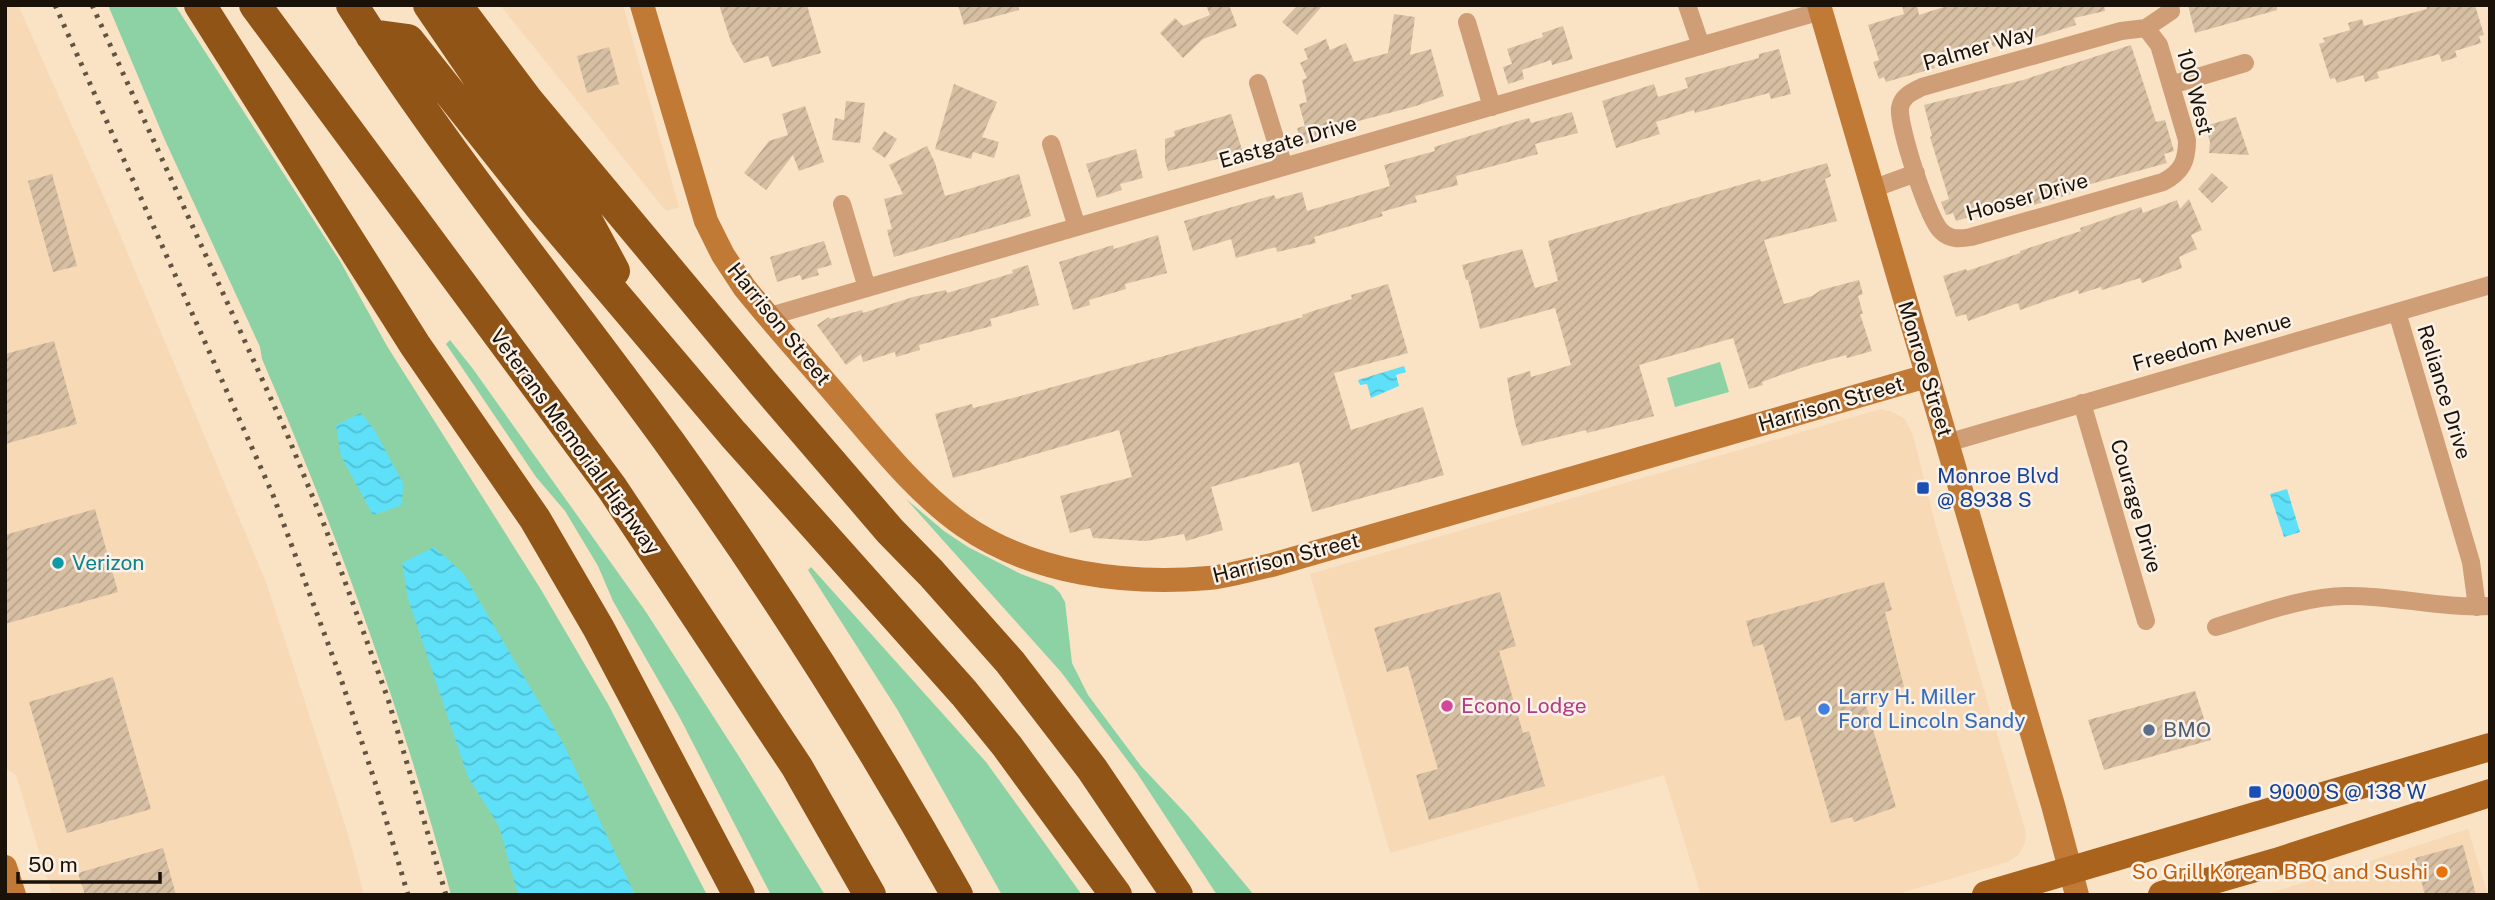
<svg xmlns="http://www.w3.org/2000/svg" width="2495" height="900" viewBox="0 0 2495 900" font-family="'Public Sans',sans-serif">
  <style>
    .built { fill: #f7d9b6 }
    .green { fill: #8dd2a5 }
    .water { fill: url(#water-waves) }
    .building { fill: url(#building-hatch) }
    .lines { fill: none; stroke-linecap: round; stroke-linejoin: round }
    .street { stroke: #cf9e76; stroke-width: 18 }
    .secondary { stroke: #c17936; stroke-width: 24 }
    .primary { stroke: #a9631c; stroke-width: 28 }
    .highway { stroke: #905417; stroke-width: 32 }
    .rail { stroke: #615444; stroke-width: 5; stroke-dasharray: 3.5 7; stroke-linecap: butt }
    .transit-dot { fill: #1a4fb4; stroke: #fbf1e6; stroke-width: 2.5 }
    .culture-dot { fill: #0f9aa8; stroke: #fbf1e6; stroke-width: 2.5 }
    .hotel-dot { fill: #d1479c; stroke: #fbf1e6; stroke-width: 2.5 }
    .shop-dot { fill: #3f7fe0; stroke: #fbf1e6; stroke-width: 2.5 }
    .service-dot { fill: #5c6f8a; stroke: #fbf1e6; stroke-width: 2.5 }
    .food-dot { fill: #e8710a; stroke: #fbf1e6; stroke-width: 2.5 }
    .labels { text-anchor: middle; stroke-width: 5; stroke-linejoin: round; paint-order: stroke }
    .street-label { font-size: 21px; fill: #1a1208; stroke: #fbf1e6 }
    .transit-label { font-size: 21px; fill: #164399; stroke: #fbf1e6; text-anchor: start }
    .culture-label { font-size: 21px; fill: #0d838f; stroke: #fbf1e6; text-anchor: start }
    .shop-label { font-size: 21px; fill: #366cbe; stroke: #fbf1e6; text-anchor: start }
    .hotel-label { font-size: 21px; fill: #b23c85; stroke: #fbf1e6; text-anchor: start }
    .service-label { font-size: 21px; fill: #4e5e75; stroke: #fbf1e6; text-anchor: start }
    .food-label { font-size: 21px; fill: #c56008; stroke: #fbf1e6; text-anchor: end }
  </style>
  <defs>
    <pattern id="water-waves" width="16" height="10" patternUnits="userSpaceOnUse" patternTransform="scale(1.75)"><rect width="16" height="10" fill="#5de0f8"/><path d="M0 5q4-4 8 0t8 0" fill="none" stroke="#50bfd3"/></pattern>
    <pattern id="building-hatch" width="6" height="6" patternUnits="userSpaceOnUse" patternTransform="scale(1.75)"><rect width="6" height="6" fill="#d7bfa3"/><path d="M-1 1l2-2M0 6l6-6M5 7l2-2" fill="none" stroke="#b8a38b"/></pattern>
  </defs>
  <rect width="100%" height="100%" fill="#fae2c5"/>
  <path class="built" d="M 5,5 L 18,5 L 107,204 L 266,582 L 348,834 L 364,895 L 52,895 L 16,775 L 5,768 Z
    M 500,5 L 623,5 L 679,207 L 666,211 Z
    M 1881,409 L 1892,412 L 1905,419 L 1913,435 L 1935,523 L 2026,833 L 2025,843 L 2018,855 L 2008,862 L 1894,895 L 1701,895 L 1664,775 L 1390,853 L 1310,574 Z
    M 2468,829 L 2488,895 L 2265,895 Z"/>
  <path class="green" d="M 108,5 L 175,5 L 340,261 L 387,346 L 540,588 L 608,704 L 707,895 L 451,895 C 402,711 337,533 262,359 L 260,347 L 164,138 Z
    M 450,340 L 473,369 L 646,612 L 740,758 L 825,895 L 771,895 L 680,718 L 613,601 L 598,566 L 565,511 L 536,477 L 446,344 Z
    M 1720,362 L 1729,392 L 1675,407 L 1667,378 Z
    M 906,499 L 944,531 L 968,547 L 1021,574 L 1053,586 L 1060,593 L 1065,602 L 1072,663 L 1088,695 L 1141,766 L 1189,817 L 1254,895 L 1217,895 L 1137,773 L 1061,672 Z
    M 811,567 L 986,762 L 1082,895 L 1002,895 L 897,709 L 808,570 Z"/>
  <path class="water" d="M 1404,366 L 1406,372 L 1396,375 L 1399,386 L 1371,398 L 1367,384 L 1360,385 L 1358,380 Z
    M 361,413 L 375,431 L 403,483 L 402,505 L 373,515 L 341,456 L 336,425 Z
    M 2287,489 L 2300,532 L 2284,537 L 2270,494 Z
    M 434,547 L 463,573 L 564,745 L 635,895 L 518,895 L 499,826 L 468,777 L 408,599 L 402,563 Z"/>
  <path class="building" d="M 719,5 L 807,5 L 821,53 L 772,67 L 768,56 L 744,63 L 731,42 Z
    M 958,5 L 1019,5 L 1019,10 L 964,25 Z
    M 1206,5 L 1229,5 L 1237,26 L 1203,39 L 1183,58 L 1160,33 L 1175,18 L 1183,26 L 1210,15 Z
    M 1298,5 L 1323,5 L 1297,35 L 1282,22 Z
    M 1902,5 L 1917,5 L 1919,15 L 1950,5 L 2104,5 L 2105,11 L 2074,18 L 2076,25 L 2028,40 L 2028,37 L 1993,47 L 1992,44 L 1933,62 L 1935,68 L 1886,82 L 1884,77 L 1879,79 L 1873,62 L 1879,60 L 1868,25 L 1904,14 Z
    M 2188,5 L 2277,5 L 2277,10 L 2195,33 Z
    M 2426,5 L 2475,5 L 2484,35 L 2479,36 L 2481,43 L 2455,51 L 2457,57 L 2442,62 L 2439,54 L 2377,72 L 2379,78 L 2365,82 L 2363,75 L 2337,83 L 2335,78 L 2330,79 L 2319,44 L 2325,42 L 2323,38 L 2350,30 L 2348,23 L 2362,19 L 2364,26 L 2427,9 Z
    M 1394,14 L 1415,17 L 1410,55 L 1431,49 L 1444,96 L 1416,106 L 1328,129 L 1329,132 L 1319,135 L 1320,140 L 1302,145 L 1297,128 L 1305,126 L 1299,104 L 1307,102 L 1302,80 L 1307,78 L 1300,63 L 1308,59 L 1304,49 L 1326,39 L 1330,50 L 1346,43 L 1354,62 L 1388,53 Z
    M 1563,26 L 1573,59 L 1552,65 L 1551,60 L 1522,70 L 1524,79 L 1508,84 L 1503,67 L 1512,64 L 1507,49 L 1543,37 L 1542,33 Z
    M 2131,45 L 2156,122 L 2165,120 L 2174,151 L 2164,154 L 2167,163 L 2069,190 L 2071,194 L 2023,208 L 2022,205 L 1989,214 L 1988,211 L 1956,221 L 1953,213 L 1946,215 L 1941,202 L 1949,199 L 1930,137 L 1932,136 L 1924,105 L 2023,80 Z
    M 609,47 L 619,84 L 587,93 L 577,56 Z
    M 1779,49 L 1791,94 L 1771,99 L 1769,93 L 1695,113 L 1694,110 L 1656,122 L 1660,134 L 1616,148 L 1602,101 L 1654,84 L 1658,97 L 1688,88 L 1685,78 L 1759,58 L 1759,54 Z
    M 954,84 L 997,102 L 982,137 L 999,142 L 994,158 L 973,152 L 971,159 L 935,149 Z
    M 846,101 L 865,103 L 860,143 L 832,140 L 835,118 L 844,120 Z
    M 805,106 L 824,162 L 799,171 L 793,155 L 766,190 L 744,173 L 769,141 L 788,135 L 782,114 Z
    M 1572,112 L 1578,133 L 1535,144 L 1538,154 L 1456,176 L 1458,185 L 1415,196 L 1417,202 L 1381,212 L 1383,216 L 1314,237 L 1316,243 L 1277,252 L 1276,247 L 1236,258 L 1231,239 L 1193,251 L 1184,221 L 1274,195 L 1276,199 L 1302,192 L 1307,211 L 1390,186 L 1384,165 L 1435,151 L 1434,147 L 1515,122 L 1529,118 L 1531,123 Z
    M 1231,114 L 1243,153 L 1168,171 L 1165,161 L 1165,139 L 1175,136 L 1174,131 Z
    M 2236,117 L 2249,155 L 2209,153 L 2210,142 L 2205,126 Z
    M 884,131 L 897,139 L 885,158 L 872,149 Z
    M 927,146 L 935,163 L 945,196 L 1019,174 L 1031,216 L 894,257 L 887,230 L 892,229 L 884,199 L 903,194 L 889,165 Z
    M 1136,149 L 1143,178 L 1120,184 L 1122,190 L 1097,198 L 1086,164 Z
    M 1827,163 L 1831,176 L 1825,179 L 1837,221 L 1764,240 L 1784,304 L 1812,296 L 1821,290 L 1859,280 L 1863,294 L 1858,296 L 1863,314 L 1860,314 L 1872,351 L 1847,358 L 1846,355 L 1810,365 L 1778,376 L 1762,382 L 1763,385 L 1749,389 L 1733,338 L 1639,365 L 1654,416 L 1587,433 L 1586,430 L 1522,446 L 1515,423 L 1507,378 L 1530,371 L 1531,377 L 1571,365 L 1555,308 L 1480,329 L 1468,280 L 1466,280 L 1462,265 L 1522,249 L 1535,288 L 1558,281 L 1548,241 L 1760,179 L 1761,182 Z
    M 2212,173 L 2228,187 L 2212,203 L 2198,189 Z
    M 52,174 L 77,266 L 53,272 L 28,181 Z
    M 2189,199 L 2202,230 L 2191,235 L 2197,249 L 2179,257 L 2182,268 L 2142,283 L 2140,278 L 2102,290 L 2101,287 L 2079,294 L 2078,290 L 2020,310 L 2018,303 L 1968,321 L 1966,314 L 1956,317 L 1943,276 L 1966,269 L 1967,271 L 2020,253 L 2020,251 L 2044,243 L 2081,231 L 2080,228 L 2141,207 L 2143,213 L 2177,200 L 2180,209 Z
    M 1158,235 L 1167,273 L 1125,284 L 1126,289 L 1089,300 L 1090,305 L 1073,310 L 1059,262 L 1113,245 L 1114,249 Z
    M 824,241 L 832,265 L 817,269 L 819,275 L 802,280 L 800,275 L 777,282 L 770,257 Z
    M 1028,265 L 1039,305 L 990,319 L 992,326 L 919,345 L 920,350 L 896,357 L 895,352 L 863,362 L 861,354 L 846,365 L 817,325 L 829,317 L 830,319 L 862,310 L 863,313 L 913,297 L 946,290 L 947,293 L 1013,273 L 1012,270 Z
    M 1388,284 L 1408,353 L 1334,373 L 1351,430 L 1423,407 L 1444,475 L 1312,512 L 1299,462 L 1211,487 L 1223,530 L 1186,541 L 1184,534 L 1146,541 L 1093,538 L 1090,528 L 1070,533 L 1060,496 L 1132,477 L 1119,430 L 953,478 L 935,414 L 972,404 L 973,408 L 1013,398 L 1303,317 L 1302,315 L 1313,311 L 1352,299 L 1351,295 Z
    M 54,341 L 77,424 L 5,444 L 5,354 Z
    M 95,509 L 118,592 L 5,624 L 5,535 Z
    M 1884,582 L 1892,610 L 1885,612 L 1904,687 L 1889,691 L 1890,695 L 1865,702 L 1896,807 L 1854,822 L 1852,817 L 1831,823 L 1800,716 L 1785,721 L 1763,644 L 1753,647 L 1746,621 Z
    M 1500,592 L 1516,646 L 1499,651 L 1523,733 L 1529,731 L 1545,786 L 1429,820 L 1416,775 L 1438,769 L 1408,666 L 1387,672 L 1374,628 Z
    M 113,677 L 151,809 L 67,833 L 29,702 Z
    M 2195,691 L 2211,740 L 2104,770 L 2088,720 Z
    M 2463,845 L 2476,895 L 2425,895 L 2415,858 Z
    M 163,848 L 176,895 L 85,895 L 78,873 Z"/>
  <g class="lines">
    <path class="street" d="M 1687,5 L 1701,46
      M 1467,22 L 1492,107
      M 2146,28 L 2121,31 L 1922,87 C 1912,92 1902,96 1900,108 C 1898,126 1928,219 1941,231 C 1950,240 1960,239 1971,237 L 2163,182 C 2182,172 2187,161 2187,140 L 2159,45 L 2146,28 L 2171,11 L 2170,5
      M 1258,83 L 1284,167
      M 2171,85 L 2245,63
      M 1051,144 L 1077,227
      M 1872,189 L 1916,173
      M 842,204 L 867,288
      M 2397,312 L 2471,562 L 2477,607
      M 767,317 L 1821,11
      M 2082,403 L 2146,621
      M 1947,443 L 2490,285
      M 2216,627 C 2256,615 2305,596 2346,596 C 2394,595 2441,609 2490,606"/>
    <path class="secondary" d="M 642,5 L 706,221 L 723,255 L 744,287 C 776,327 811,365 844,404 C 881,447 917,493 964,526 C 1034,574 1126,585 1209,578 C 1230,576 1251,569 1272,565 L 1927,376
      M 1819,5 L 2053,805 L 2077,895
      M 5,867 L 14,895"/>
    <path class="primary" d="M 1986,895 L 2490,747
      M 2162,895 L 2276,862 L 2490,793"/>
    <path class="highway" d="M 200,5 L 415,345 L 535,519 L 599,629 L 739,895
      M 255,5 L 612,488 L 797,767 L 870,895
      M 352,5 C 449,157 564,297 670,443 C 774,588 870,739 957,895
      M 429,5 L 515,131 L 587,221 L 614,271
      M 456,5 L 528,101 L 763,383 L 890,531 L 931,573 L 1010,662 L 1092,769 L 1177,895
      M 371,35 L 408,40 L 543,210 L 733,434 L 964,693 L 1007,746 L 1116,895"/>
    <path class="rail" d="M 55,5 L 273,495 L 340,676 L 375,782 L 408,895
      M 92,5 L 287,434 L 325,527 L 388,699 L 446,895"/>
  </g>
  <g class="transit-dot">
    <rect x="1916" y="481" width="14" height="14" rx="3.5"/>
    <rect x="2248" y="785" width="14" height="14" rx="3.5"/>
  </g>
  <circle class="culture-dot" cx="58" cy="563" r="7"/>
  <circle class="hotel-dot" cx="1447" cy="706" r="7"/>
  <circle class="shop-dot" cx="1824" cy="709" r="7"/>
  <circle class="service-dot" cx="2149" cy="730" r="7"/>
  <circle class="food-dot" cx="2442" cy="872" r="7"/>
  <g class="labels">
    <g class="street-label">
      <text transform="translate(1979 48) rotate(-16)" y="7">Palmer Way</text>
      <text transform="translate(2195 92) rotate(75)" y="7">100 West</text>
      <text transform="translate(1288 142) rotate(-16)" y="7">Eastgate Drive</text>
      <text transform="translate(2027 197) rotate(-16)" y="7">Hooser Drive</text>
      <text transform="translate(779 324) rotate(51)" y="7">Harrison Street</text>
      <text transform="translate(2212 342) rotate(-16)" y="7">Freedom Avenue</text>
      <text transform="translate(1925 369) rotate(73)" y="7">Monroe Street</text>
      <text transform="translate(2444 392) rotate(73)" y="7">Reliance Drive</text>
      <text transform="translate(1831 404) rotate(-16)" y="7">Harrison Street</text>
      <text transform="translate(575 442) rotate(54)" y="7">Veterans Memorial Highway</text>
      <text transform="translate(2136 506) rotate(74)" y="7">Courage Drive</text>
      <text transform="translate(1286 558) rotate(-14)" y="7">Harrison Street</text>
    </g>
    <g class="transit-label">
      <text x="1937" y="483">Monroe Blvd<tspan x="1937" dy="24">@ 8938 S</tspan></text>
      <text x="2269" y="799">9000 S @ 138 W</text>
    </g>
    <g class="culture-label">
      <text x="72" y="570">Verizon</text>
    </g>
    <g class="shop-label">
      <text x="1838" y="704">Larry H. Miller<tspan x="1838" dy="24">Ford Lincoln Sandy</tspan></text>
    </g>
    <g class="hotel-label">
      <text x="1461" y="713">Econo Lodge</text>
    </g>
    <g class="service-label">
      <text x="2163" y="737">BMO</text>
    </g>
    <g class="food-label">
      <text x="2428" y="879">So Grill Korean BBQ and Sushi</text>
    </g>
  </g>
  <rect width="2495" height="900" fill="none" stroke="#1a1208" stroke-width="14"/>
  <path d="M18 872v10h142v-10" fill="none" stroke="#1a1208" stroke-width="3.5"/>
  <text x="28" y="872" font-size="21" fill="#1a1208" stroke="#fbf1e6" stroke-width="5" paint-order="stroke">50 m</text>
</svg>
